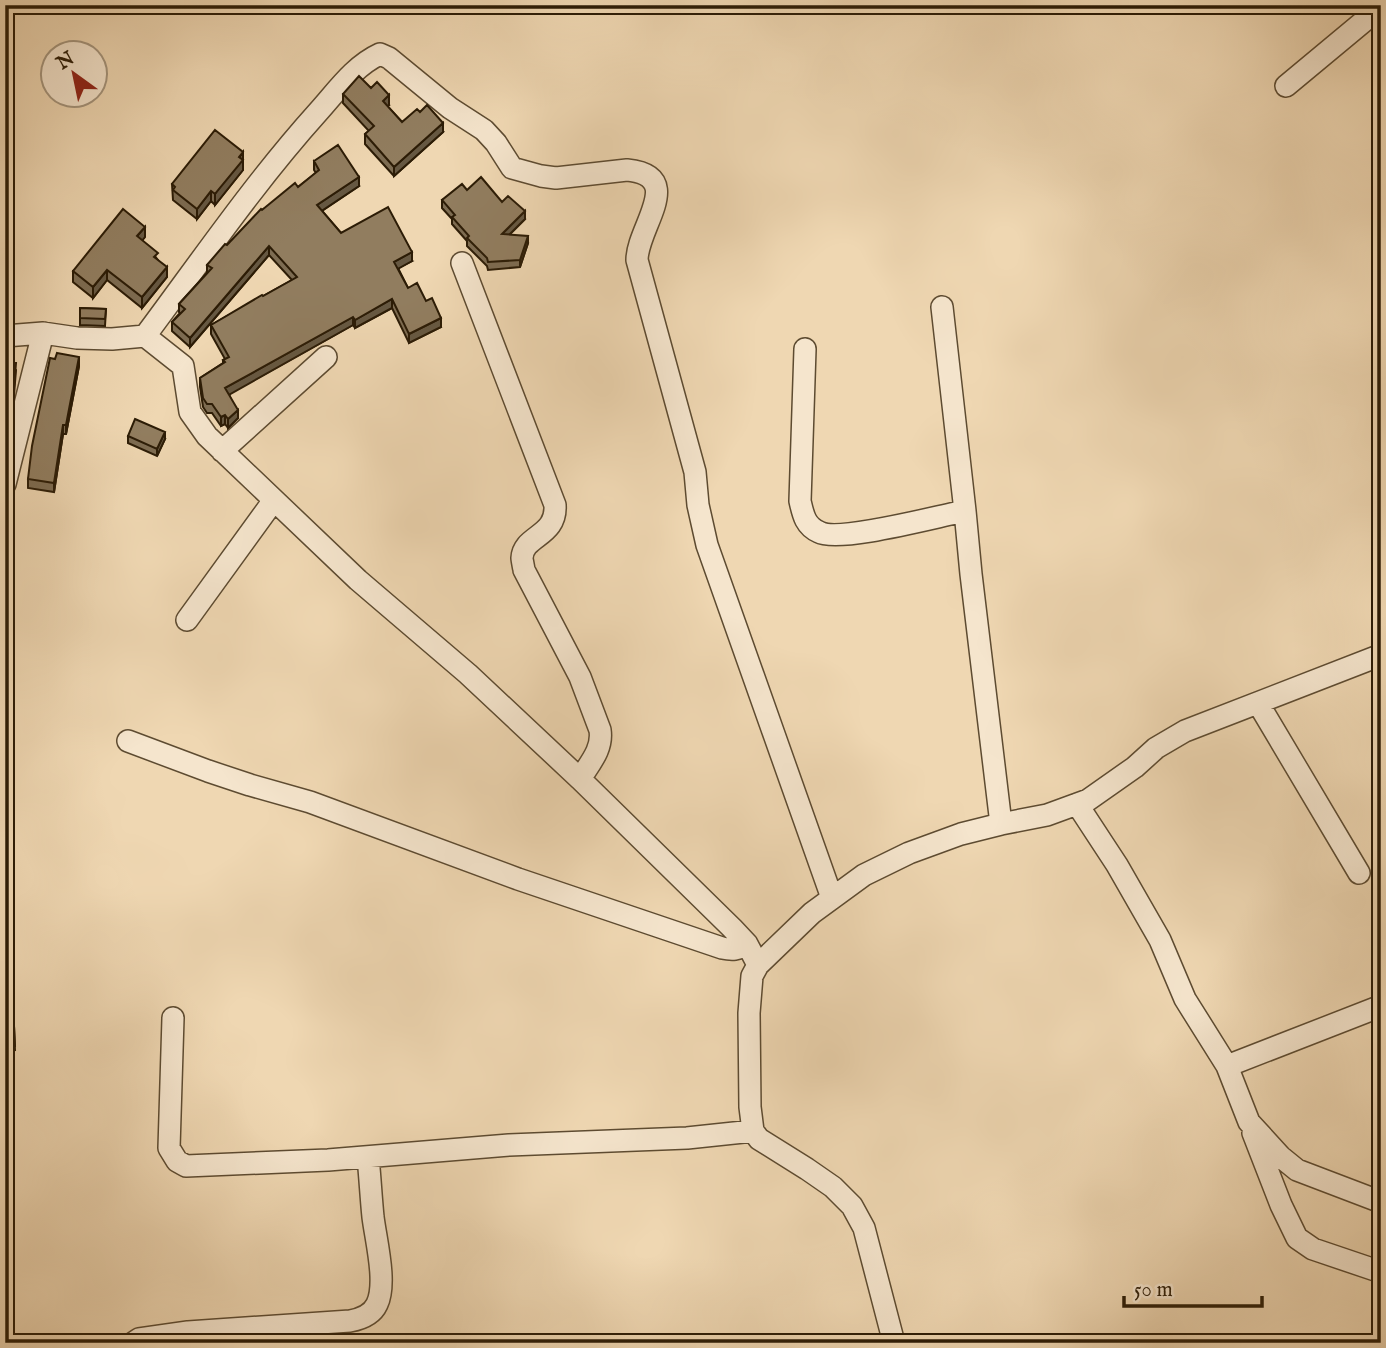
<svg xmlns="http://www.w3.org/2000/svg" width="1386" height="1348" viewBox="0 0 1386 1348" font-family="'IM FELL English',serif">
  <style>
    .lines { fill: none; stroke-linecap: round; stroke-linejoin: round }
    .minor-casing { stroke: #5d4b31; stroke-width: 24 }
    .minor { stroke: #f5e5cd; stroke-width: 21 }
    .wall { fill: #7d6c52; stroke: #2c1c06; stroke-width: 2 }
    .shaded-wall { fill: #665842; stroke: #2c1c06; stroke-width: 2 }
    .building { fill: #917d5f; stroke: #2c1c06; stroke-width: 2 }
  </style>
  <rect width="100%" height="100%" fill="#efd7b2"/>
  <filter id="stains"><feTurbulence type="fractalNoise" baseFrequency=".00286" numOctaves="4"/><feColorMatrix values="0 0 0 0 .2 0 0 0 0 .09 0 0 0 0 .02 0 0 0 .5 -.17"/></filter>
  <radialGradient id="worn" r=".72"><stop offset=".6" stop-color="#630" stop-opacity="0"/><stop offset="1" stop-color="#630" stop-opacity=".3"/></radialGradient>
  <g class="lines">
    <g class="minor-casing">
      <path id="minor" d="M 1286,86 L 1381,7
        M 462,263 L 555,505 C 557,537 523,535 522,558 C 522,560 524,569 524,570 L 580,677 L 600,730 C 603,749 590,763 580,779
        M 942,307 L 965,511 L 971,574 L 1001,824
        M 5,336 L 43,333 L 77,338 L 112,339 L 145,336 L 183,366 L 190,412 L 207,436 L 358,580 L 468,674 L 580,779 L 732,928 L 747,944 L 758,965 L 752,976 L 749,1013 L 750,1107 L 753,1131 L 759,1139 L 807,1169 L 833,1187 L 852,1206 L 864,1228 L 894,1343
        M 145,336 C 201,261 255,182 318,112 C 337,91 354,66 380,54 L 389,58 L 450,108 L 484,130 L 496,143 L 512,168 L 541,176 L 556,178 L 627,170 C 687,176 637,227 637,260 L 695,472 L 698,505 L 707,545 L 832,898
        M 805,349 L 800,501 C 803,514 805,526 819,532 C 839,543 938,516 965,511
        M 222,451 L 326,357
        M 5,484 L 43,333
        M 187,620 L 274,500
        M 1258,703 L 1359,873
        M 128,741 L 208,771 L 250,785 L 310,802 L 518,879 L 722,948 C 732,950 738,950 747,944
        M 1077,804 L 1117,865 L 1160,940 L 1185,999 L 1227,1066 L 1249,1122 L 1281,1157 L 1297,1170 L 1381,1202
        M 758,965 L 812,913 L 864,875 L 909,853 L 961,834 L 1001,824 L 1047,815 L 1088,800 L 1135,767 L 1156,748 L 1185,731 L 1381,655
        M 173,1018 L 169,1148 L 177,1161 L 186,1166 L 328,1160 L 509,1145 L 687,1138 L 753,1131
        M 1227,1066 L 1381,1006
        M 1253,1133 L 1281,1205 L 1297,1238 L 1313,1249 L 1381,1272
        M 133,1343 L 139,1339 L 188,1332 L 350,1321 C 361,1319 372,1315 377,1304 C 387,1283 376,1241 373,1217 C 371,1197 370,1177 368,1157"/>
    </g>
    <use href="#minor" class="minor"/>
  </g>
  <path class="wall" d="M 371,88 L 389,105 L 387,106 L 402,122 L 443,132 L 394,176 L 365,144 L 365,134 L 369,131 L 343,103 L 343,94 Z
    M 243,152 L 243,170 L 215,205 L 211,201 L 197,219 L 173,200 L 172,184 Z
    M 314,161 L 359,186 L 322,211 L 341,233 L 412,261 L 398,268 L 408,288 L 426,301 L 441,327 L 409,343 L 392,308 L 355,328 L 353,325 L 229,394 L 238,418 L 228,428 L 225,424 L 221,426 L 212,413 L 207,413 L 203,407 L 200,387 L 200,378 L 223,363 L 223,360 L 225,359 L 211,334 L 211,325 L 292,280 L 269,255 L 190,347 L 172,331 L 172,322 L 180,313 L 179,312 L 179,304 L 207,273 L 207,265 L 262,210 L 298,187 L 316,173 L 314,170 Z
    M 467,190 L 502,202 L 525,219 L 509,235 L 528,243 L 520,267 L 488,270 L 487,266 L 467,246 L 467,241 L 452,224 L 452,219 L 442,208 L 442,200 Z
    M 145,237 L 142,240 L 158,260 L 167,277 L 142,308 L 107,280 L 93,298 L 73,282 L 73,271 Z
    M 80,308 L 106,309 L 105,326 L 80,325 Z
    M 5,363 L 16,370 L 14,395 L 5,395 Z
    M 79,366 L 66,434 L 63,434 L 54,492 L 28,488 L 28,479 Z
    M 128,436 L 165,439 L 157,456 L 128,443 Z
    M 5,1024 L 9,1026 L 14,1026 L 15,1050 L 5,1051 Z"/>
  <path class="shaded-wall" d="M 389,95 L 389,105 L 383,110 L 383,101 Z
    M 443,123 L 443,132 L 394,176 L 394,167 Z
    M 243,152 L 243,170 L 215,205 L 215,194 Z
    M 359,177 L 359,186 L 317,214 L 317,205 Z
    M 211,191 L 211,201 L 197,219 L 197,209 Z
    M 525,211 L 525,219 L 502,242 L 502,234 Z
    M 145,227 L 145,237 L 137,247 L 137,236 Z
    M 528,236 L 528,243 L 520,267 L 520,260 Z
    M 269,246 L 269,255 L 190,347 L 190,338 Z
    M 412,252 L 412,261 L 394,271 L 394,262 Z
    M 167,267 L 167,277 L 142,308 L 142,297 Z
    M 107,270 L 107,280 L 93,298 L 93,287 Z
    M 392,299 L 392,308 L 355,328 L 355,320 Z
    M 353,317 L 353,325 L 225,397 L 225,388 Z
    M 441,318 L 441,327 L 409,343 L 409,334 Z
    M 79,357 L 79,366 L 66,434 L 66,425 Z
    M 238,410 L 238,418 L 228,428 L 228,419 Z
    M 225,415 L 225,424 L 221,426 L 221,417 Z
    M 63,425 L 63,434 L 54,492 L 54,483 Z
    M 165,432 L 165,439 L 157,456 L 157,449 Z"/>
  <path class="building" d="M 359,76 L 371,88 L 377,82 L 389,95 L 383,101 L 402,122 L 417,109 L 420,112 L 427,105 L 443,123 L 394,167 L 365,134 L 374,126 L 343,94 Z
    M 215,130 L 243,152 L 239,157 L 243,160 L 215,194 L 211,191 L 197,209 L 173,190 L 175,187 L 172,184 Z
    M 338,145 L 359,177 L 317,205 L 341,233 L 388,207 L 412,252 L 394,262 L 408,288 L 417,283 L 426,301 L 432,298 L 441,318 L 409,334 L 392,299 L 355,320 L 353,317 L 225,388 L 238,410 L 228,419 L 225,415 L 221,417 L 212,404 L 207,404 L 203,398 L 200,378 L 225,362 L 223,360 L 229,357 L 211,325 L 262,295 L 263,296 L 297,277 L 269,246 L 190,338 L 172,322 L 185,309 L 179,304 L 212,268 L 207,265 L 225,244 L 227,245 L 261,209 L 262,210 L 295,183 L 298,187 L 319,170 L 314,161 Z
    M 481,177 L 502,202 L 508,196 L 525,211 L 502,234 L 528,236 L 520,260 L 488,262 L 487,258 L 467,238 L 469,236 L 452,217 L 455,215 L 442,200 L 462,184 L 467,190 Z
    M 123,209 L 145,227 L 137,236 L 158,253 L 154,257 L 167,267 L 142,297 L 107,270 L 93,287 L 73,271 Z
    M 80,308 L 106,309 L 105,319 L 80,318 Z
    M 57,353 L 79,357 L 66,425 L 63,425 L 54,483 L 28,479 L 32,446 L 50,358 L 55,359 Z
    M 5,363 L 16,363 L 14,388 L 5,387 Z
    M 135,419 L 165,432 L 157,449 L 128,436 Z
    M 5,1024 L 9,1026 L 14,1026 L 15,1046 L 5,1047 Z
    M 202,1335 L 204,1343 L 168,1343 Z
    M 288,1336 L 289,1343 L 263,1343 L 263,1338 Z
    M 222,1338 L 224,1343 L 204,1343 Z"/>
  <rect width="1386" height="1348" fill="none" stroke="#efd7b2" stroke-width="28"/>
  <rect x="7" y="7" width="1372" height="1334" fill="none" stroke="#2c1c06" stroke-width="3.5"/>
  <rect x="14" y="14" width="1358" height="1320" fill="none" stroke="#2c1c06" stroke-width="2"/>
  <g transform="translate(74 74) rotate(327)"><circle r="33" fill="#f5e5cd" stroke="#a5957d" stroke-width="2"/>
  <path d="M0-5L12 26L0 18L-12 26Z" fill="#8f2418"/>
  <text y="-10" font-size="19" font-weight="bold" text-anchor="middle" fill="#2c1c06">N</text>
  </g>
  <path d="M1124 1296v10h138v-10" fill="none" stroke="#2c1c06" stroke-width="3.5"/>
  <text x="1134" y="1296" font-size="21" fill="#2c1c06" stroke="#f5e5cd" stroke-width="5" paint-order="stroke">50 m</text>
  <rect width="100%" height="100%" filter="url(#stains)"/>
  <rect width="100%" height="100%" fill="url(#worn)"/>
</svg>
